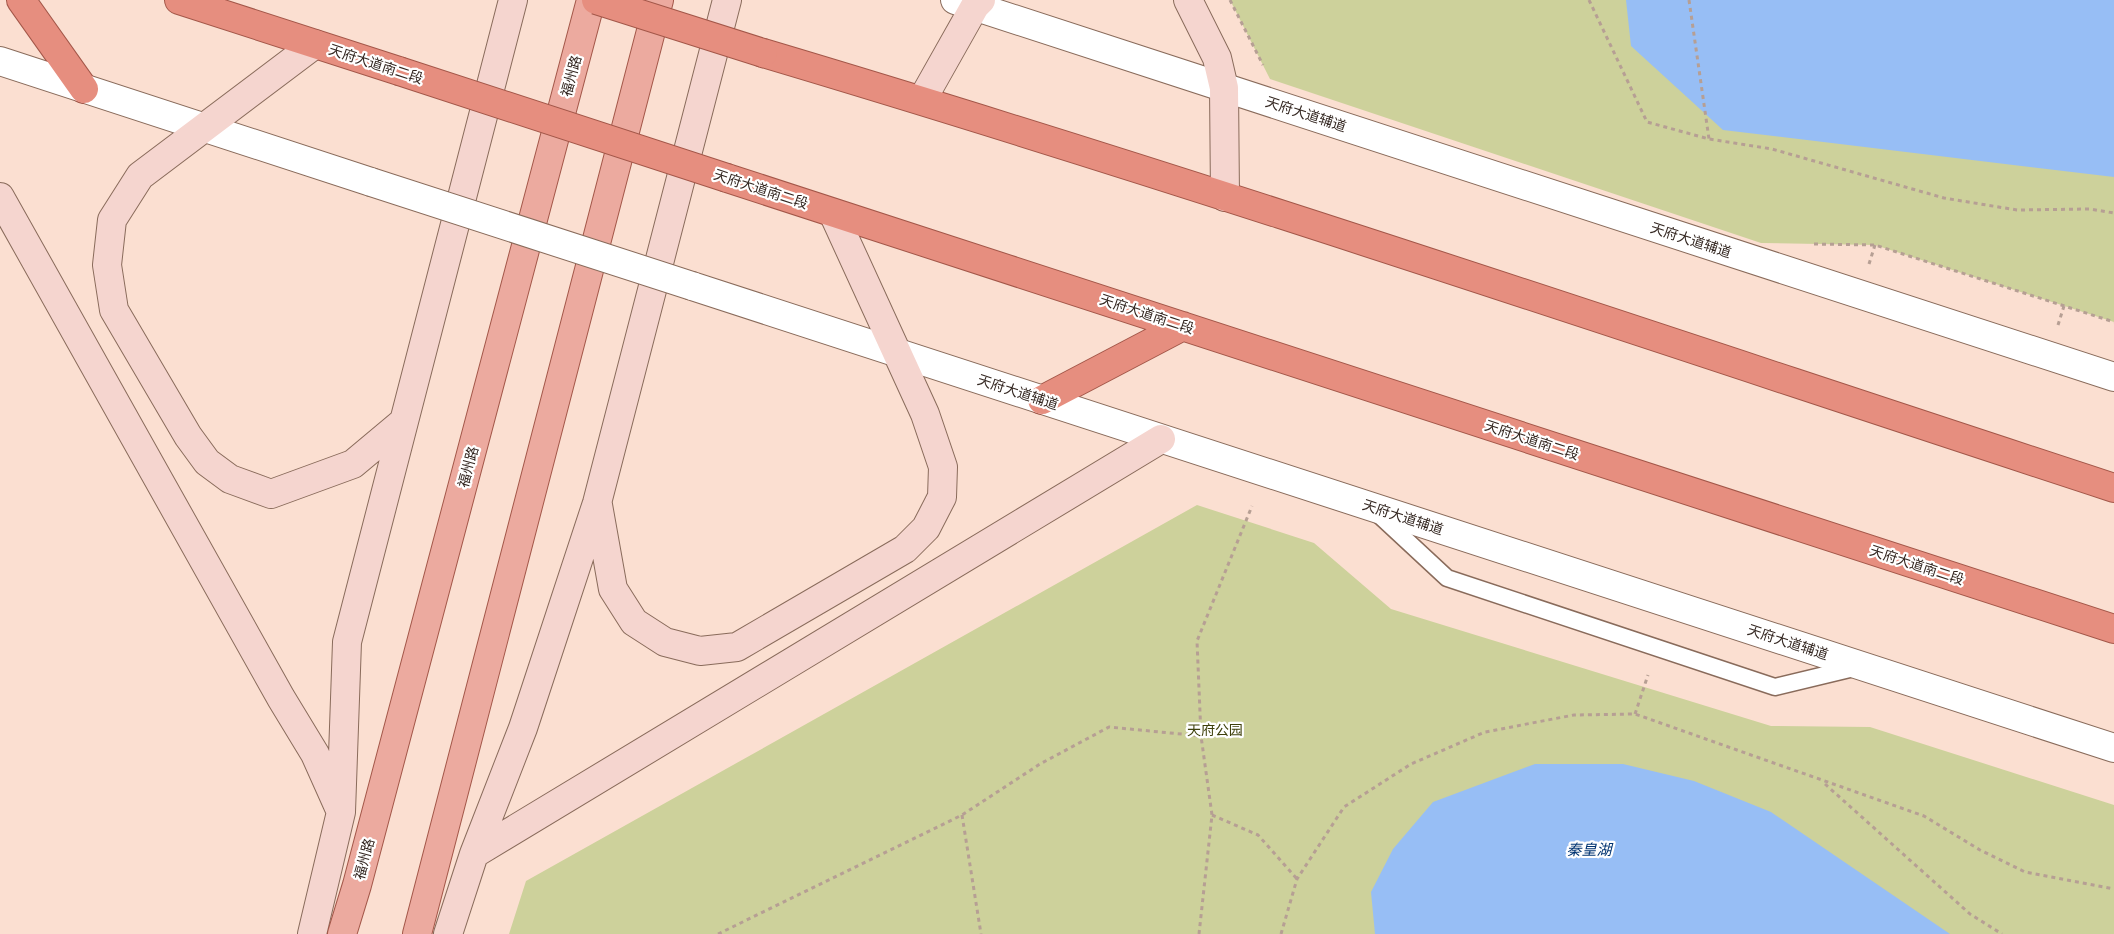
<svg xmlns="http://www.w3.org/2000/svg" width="2114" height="934" viewBox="0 0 2114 934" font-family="Barlow,'Noto Sans SC',sans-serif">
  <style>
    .green { fill: #cdd19b }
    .water { fill: #97bef5 }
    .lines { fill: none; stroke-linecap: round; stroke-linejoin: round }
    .service-casing { stroke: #896b5b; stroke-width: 19 }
    .tertiary-casing { stroke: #896b5b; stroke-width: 30 }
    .secondary-casing { stroke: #896b5b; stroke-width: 30 }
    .primary-casing { stroke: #a35749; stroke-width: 30 }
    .trunk-casing { stroke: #a35749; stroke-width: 30 }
    .path { stroke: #b69f94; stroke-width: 3; stroke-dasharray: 4 4; stroke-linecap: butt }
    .service { stroke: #fff; stroke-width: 16 }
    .tertiary { stroke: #fff; stroke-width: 28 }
    .secondary { stroke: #f5d5cf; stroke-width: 28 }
    .primary { stroke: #ecaa9f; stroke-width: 28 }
    .trunk { stroke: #e68e7f; stroke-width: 28 }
    .tertiary-bridge-casing { stroke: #896b5b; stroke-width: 30; stroke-linecap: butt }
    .trunk-bridge-casing { stroke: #a35749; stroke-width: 30; stroke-linecap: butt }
    .tertiary-bridge { stroke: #fff; stroke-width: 28 }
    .trunk-bridge { stroke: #e68e7f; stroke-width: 28 }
    .labels { text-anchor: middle; stroke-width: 4.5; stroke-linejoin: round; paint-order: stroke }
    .street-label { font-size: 14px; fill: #332620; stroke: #fff }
    .park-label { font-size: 14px; fill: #3e400b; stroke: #fff }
    .water-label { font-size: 15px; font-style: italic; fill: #003371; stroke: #fff }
  </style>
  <rect width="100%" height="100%" fill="#fbdfd1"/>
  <path class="green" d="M 1230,0 L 2114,0 L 2114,322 L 1875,245 L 1761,243 L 1270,79 Z
    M 1197,505 L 1314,543 L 1391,609 L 1771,726 L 1870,727 L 2114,805 L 2114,934 L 509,934 L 526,881 Z"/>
  <path class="water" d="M 1626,0 L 2114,0 L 2114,177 L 1723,130 L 1631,46 Z
    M 1535,764 L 1623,764 L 1694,781 L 1771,812 L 1950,934 L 1375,934 L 1371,892 L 1393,849 L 1433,802 Z"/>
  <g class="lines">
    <g class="service-casing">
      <path id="service" d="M 1377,513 L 1447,578 L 1775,687 L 1858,667"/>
    </g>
    <g class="tertiary-casing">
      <path id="tertiary" d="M 955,0 L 2114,377
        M 0,61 L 371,182
        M 692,286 L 2114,748"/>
    </g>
    <g class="secondary-casing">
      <path id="secondary" d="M 1188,0 L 1217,58 L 1224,88 L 1225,197
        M 315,44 L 140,176 L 112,220 L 107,265 L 114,310 L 188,436 L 207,462 L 230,479 L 271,494 L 353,464 L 402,423
        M 922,100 L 975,6 L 981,0
        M 0,197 L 281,698 L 315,754 L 341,812 L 312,934
        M 598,505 L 613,589 L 634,622 L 665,642 L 700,651 L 737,647 L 905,549 L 926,528 L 942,497 L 943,467 L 925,414 L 833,213
        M 341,812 L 347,642 L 513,0
        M 474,854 L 523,728 L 597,503 L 727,0
        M 448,934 L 474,854 L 1161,439"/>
    </g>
    <g class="primary-casing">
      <path id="primary" d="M 342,934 L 357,885 L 591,0
        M 417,934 L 659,0"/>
    </g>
    <g class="trunk-casing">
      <path id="trunk" d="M 21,0 L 84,89
        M 179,0 L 399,71
        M 763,53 C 1216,188 1665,341 2114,488
        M 727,178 L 2114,629
        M 1042,400 L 1183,326"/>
    </g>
    <path class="path" d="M 1230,0 L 1263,65
      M 1589,0 L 1647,122 L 1709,139 L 1772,149 L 1944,198 L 2017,210 L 2090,209 L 2114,213
      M 1689,0 L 1709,139
      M 1814,244 L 1875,245 L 2114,322
      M 1869,264 L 1875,245
      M 2058,325 L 2064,306
      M 1635,714 L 1648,675
      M 1825,784 L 1970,914 L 2002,934
      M 962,815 L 981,934
      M 1212,815 L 1258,835 L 1297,879
      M 718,934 L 962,815 L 1040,764 L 1109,727 L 1201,736
      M 1199,934 L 1212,815 L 1201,736 L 1197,641 L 1252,506
      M 1281,934 L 1297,879 L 1344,807 L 1411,764 L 1485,732 L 1574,715 L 1635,714 L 1924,816 L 1980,850 L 2025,872 L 2114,889"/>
    <use href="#service" class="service"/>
    <use href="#tertiary" class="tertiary"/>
    <use href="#secondary" class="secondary"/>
    <use href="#primary" class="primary"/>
    <use href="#trunk" class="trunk"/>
    <g class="tertiary-bridge-casing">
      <path id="tertiary-bridge" d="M 371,182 L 692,286"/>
    </g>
    <g class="trunk-bridge-casing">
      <path id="trunk-bridge" d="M 596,0 L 763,53
        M 399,71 L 727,178"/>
    </g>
    <use href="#tertiary-bridge" class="tertiary-bridge"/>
    <use href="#trunk-bridge" class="trunk-bridge"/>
  </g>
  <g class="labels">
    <g class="street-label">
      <text transform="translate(376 64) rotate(18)" y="5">天府大道南二段</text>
      <text transform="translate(571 76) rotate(-75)" y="5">福州路</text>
      <text transform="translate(1306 114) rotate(18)" y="5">天府大道辅道</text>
      <text transform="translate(761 189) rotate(18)" y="5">天府大道南二段</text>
      <text transform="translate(1691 240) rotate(18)" y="5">天府大道辅道</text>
      <text transform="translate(1147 314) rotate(18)" y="5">天府大道南二段</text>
      <text transform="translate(1018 392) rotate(18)" y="5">天府大道辅道</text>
      <text transform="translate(1532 440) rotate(18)" y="5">天府大道南二段</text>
      <text transform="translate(468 467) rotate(-75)" y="5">福州路</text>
      <text transform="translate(1403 517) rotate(18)" y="5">天府大道辅道</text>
      <text transform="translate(1917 565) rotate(18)" y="5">天府大道南二段</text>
      <text transform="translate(1788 642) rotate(18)" y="5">天府大道辅道</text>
      <text transform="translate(364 859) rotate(-75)" y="5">福州路</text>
    </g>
    <g class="park-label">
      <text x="1215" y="735">天府公园</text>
    </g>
    <g class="water-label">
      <text x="1589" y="855">秦皇湖</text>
    </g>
  </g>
</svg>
